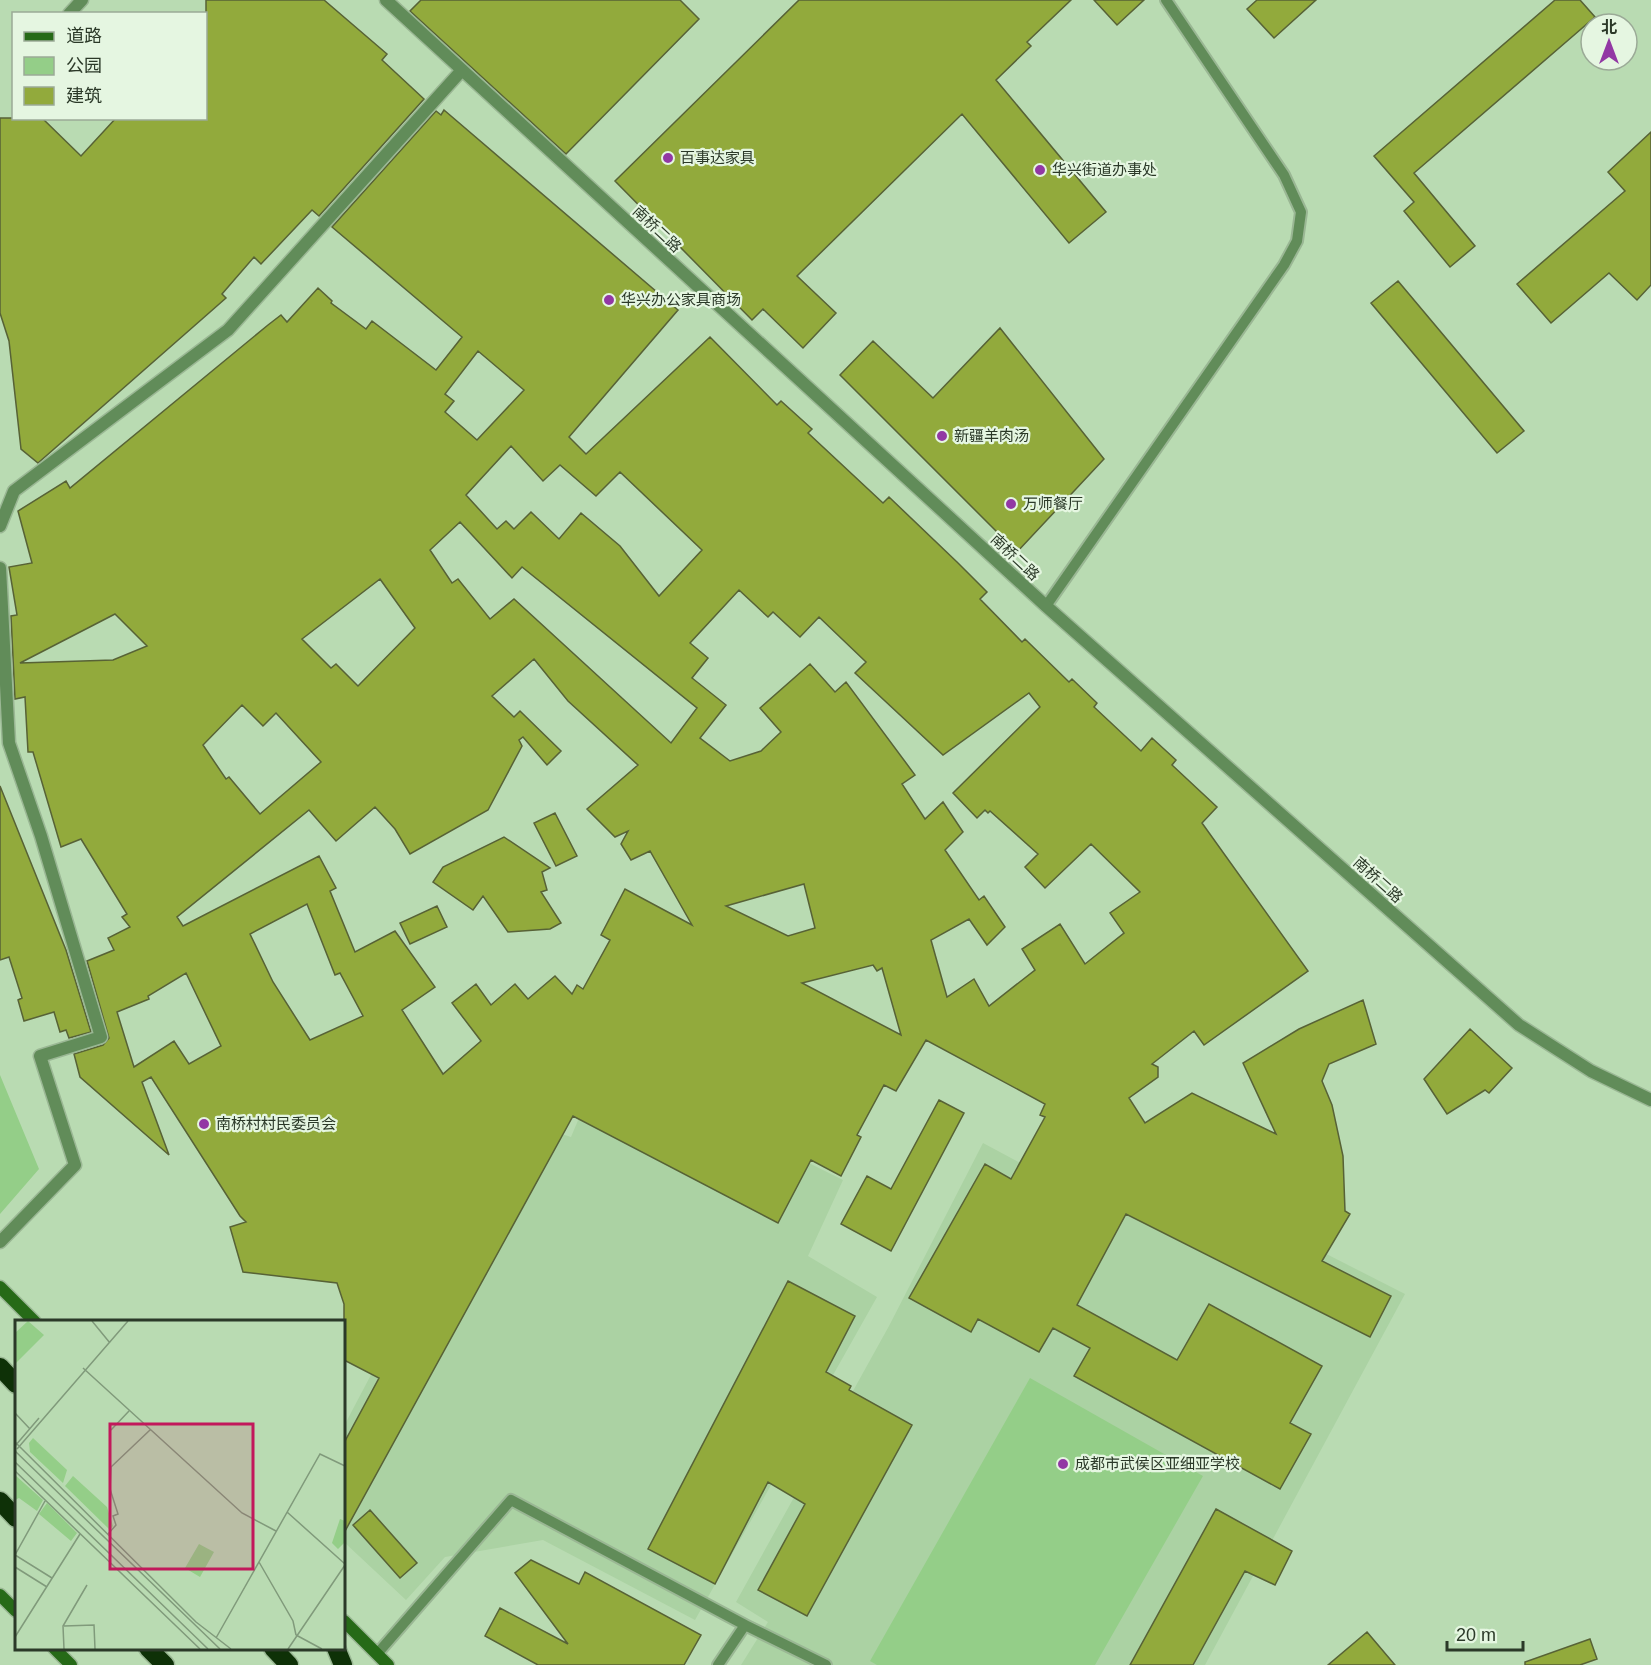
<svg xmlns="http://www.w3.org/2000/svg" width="1651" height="1665" viewBox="0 0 1651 1665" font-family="Helvetica,'Noto Sans SC',sans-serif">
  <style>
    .built { fill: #abd2a3 }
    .green { fill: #94ce88 }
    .building { fill: #92aa3c; stroke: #576236; stroke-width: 1.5; fill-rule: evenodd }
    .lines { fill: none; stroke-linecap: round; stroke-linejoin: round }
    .lane-casing { stroke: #9ab794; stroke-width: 14 }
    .street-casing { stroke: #9ab794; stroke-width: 15 }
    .secondary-casing { stroke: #9ab794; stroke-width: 15 }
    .highway-casing { stroke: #9ab794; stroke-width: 21 }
    .lane { stroke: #618c59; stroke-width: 10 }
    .street { stroke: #618c59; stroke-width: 12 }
    .secondary { stroke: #266a17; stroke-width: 12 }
    .highway { stroke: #0e3107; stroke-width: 18 }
    .poi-dot { fill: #9238a4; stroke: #e5f6e1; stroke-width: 2 }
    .labels { text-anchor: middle; stroke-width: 4.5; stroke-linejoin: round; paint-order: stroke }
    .poi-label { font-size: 15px; fill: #2b3928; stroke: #e5f6e1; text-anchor: start }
    .street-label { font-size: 15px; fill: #2b3928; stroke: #e5f6e1 }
    .inset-road { fill: none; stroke: #809a7b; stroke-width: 1.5 }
    .view { fill: #c2185b; fill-opacity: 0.15; stroke: #c2185b; stroke-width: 3 }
    .inset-edge { fill: none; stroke: #2b3928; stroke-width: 3 }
  </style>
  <rect width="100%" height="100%" fill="#b9dbb2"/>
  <path class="built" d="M 603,1061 L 843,1180 L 808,1256 L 877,1297 L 695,1620 L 543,1540 L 445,1557 L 406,1600 L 344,1542 L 344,1426 L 507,1117 L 571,1137 Z
    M 983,1143 L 1080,1195 L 1108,1143 L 1405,1294 L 1205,1665 L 741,1665 L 768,1622 L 736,1602 L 889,1326 Z"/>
  <path class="green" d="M 0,1075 L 39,1169 L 0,1214 Z
    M 1030,1378 L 1203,1476 L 1095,1665 L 877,1665 L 870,1661 Z"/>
  <path class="building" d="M 206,0 L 324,0 L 387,54 L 382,60 L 424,99 L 319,216 L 312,210 L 261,264 L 254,257 L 222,294 L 226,298 L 38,463 L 21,449 L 9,341 L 0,313 L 0,118 L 42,118 L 81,156 L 116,118 L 206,118 Z
    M 421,0 L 680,0 L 699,19 L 566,154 L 410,11 Z
    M 799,0 L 1071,0 L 1027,42 L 1031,46 L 996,80 L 1106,212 L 1069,243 L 962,114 L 797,276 L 836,313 L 803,348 L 763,309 L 752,320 L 615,181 Z
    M 1094,0 L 1144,0 L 1117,25 Z
    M 1257,0 L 1316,0 L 1274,38 L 1247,9 Z
    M 1555,0 L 1580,0 L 1595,17 L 1414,173 L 1475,246 L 1450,267 L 1404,211 L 1414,202 L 1374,156 Z
    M 444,110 L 678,310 L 569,437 L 586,454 L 710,337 L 777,405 L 781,401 L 812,429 L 808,433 L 883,503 L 889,497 L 957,562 L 987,592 L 980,599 L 1022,642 L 1025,639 L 1069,682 L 1072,679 L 1097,703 L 1094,707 L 1141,751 L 1152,738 L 1176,760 L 1172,765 L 1217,807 L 1202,823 L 1308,971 L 1204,1045 L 1194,1031 L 1152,1064 L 1158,1067 L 1158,1077 L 1129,1098 L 1145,1123 L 1192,1093 L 1276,1134 L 1243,1063 L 1299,1029 L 1363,1000 L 1376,1044 L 1329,1064 L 1322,1081 L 1332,1105 L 1343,1156 L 1345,1211 L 1350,1214 L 1322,1261 L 1391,1296 L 1370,1337 L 1126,1214 L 1077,1305 L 1177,1360 L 1209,1304 L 1322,1366 L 1290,1423 L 1311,1434 L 1280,1489 L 1074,1376 L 1090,1348 L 1053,1328 L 1039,1352 L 978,1319 L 971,1332 L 909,1298 L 985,1164 L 1011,1179 L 1045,1117 L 1040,1115 L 1045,1104 L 926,1040 L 896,1091 L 884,1085 L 857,1135 L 861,1137 L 841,1176 L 811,1160 L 778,1223 L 573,1116 L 344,1533 L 344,1443 L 379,1378 L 344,1360 L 344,1304 L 337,1283 L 243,1272 L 230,1227 L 246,1222 L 240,1216 L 151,1077 L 142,1082 L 169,1155 L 80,1077 L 74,1054 L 103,1045 L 109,1038 L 87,961 L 114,950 L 108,938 L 130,927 L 122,917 L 127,914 L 81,839 L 61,847 L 33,752 L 28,752 L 25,697 L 15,699 L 11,616 L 17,615 L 9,567 L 32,563 L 18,511 L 66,481 L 70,488 L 268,325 L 281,315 L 287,322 L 318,288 L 332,301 L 331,303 L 366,329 L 372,321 L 436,370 L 462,337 L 332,227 L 436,111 L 441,115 ZM 478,351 L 524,390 L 477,440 L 445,412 L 454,401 L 445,394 ZM 511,446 L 543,481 L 560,465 L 596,496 L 620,472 L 702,550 L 659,596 L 620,546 L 581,513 L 559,539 L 531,512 L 514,529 L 506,521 L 497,529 L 466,495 ZM 460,522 L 512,578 L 522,567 L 697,708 L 671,743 L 514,599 L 490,619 L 458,579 L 452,583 L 430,550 ZM 380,579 L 415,628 L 358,686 L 336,664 L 331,668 L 302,639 ZM 739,590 L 768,617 L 773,612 L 800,637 L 819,617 L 866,662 L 855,673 L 943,755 L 1029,693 L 1040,707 L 953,793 L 977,818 L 985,810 L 988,813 L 990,811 L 1038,854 L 1025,867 L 1045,888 L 1091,844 L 1140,892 L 1110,913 L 1124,933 L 1085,964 L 1060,924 L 1022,949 L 1035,970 L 989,1006 L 974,979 L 947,997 L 931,940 L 969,919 L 987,945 L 1005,927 L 984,896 L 979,900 L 945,850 L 963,832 L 943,802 L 925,819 L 902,784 L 915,775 L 846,682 L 835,692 L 810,664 L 760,708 L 781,732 L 761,751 L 730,761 L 700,738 L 726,705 L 692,678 L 708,658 L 690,643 ZM 115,614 L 147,646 L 113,660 L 20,663 ZM 534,659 L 568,701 L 638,765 L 587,809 L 615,837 L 628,831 L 621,844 L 631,860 L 650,851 L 692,925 L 625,889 L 601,935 L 610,940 L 583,989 L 577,985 L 572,994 L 555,976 L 528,999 L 515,984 L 491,1005 L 476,984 L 452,1003 L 481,1041 L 443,1074 L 402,1010 L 435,987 L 395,931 L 355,952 L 330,891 L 336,888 L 319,856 L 183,926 L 177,917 L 309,810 L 336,841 L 375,807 L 395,829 L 410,854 L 488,810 L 522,746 L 519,740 L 523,737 L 547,765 L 561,751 L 520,711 L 514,717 L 492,696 ZM 242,705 L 263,726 L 276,713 L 321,762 L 260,814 L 229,777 L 226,779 L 203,745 ZM 804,884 L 815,928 L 788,936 L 726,906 ZM 307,904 L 335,975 L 340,973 L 363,1016 L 310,1040 L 273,982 L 250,934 ZM 873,965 L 877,971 L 882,968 L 901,1035 L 802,983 ZM 186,973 L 221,1046 L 189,1064 L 174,1041 L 134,1067 L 117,1012 L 149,999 L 148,996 Z
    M 1651,132 L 1651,285 L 1637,300 L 1609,273 L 1551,323 L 1517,284 L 1625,191 L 1608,172 Z
    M 1398,281 L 1524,431 L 1497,453 L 1371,303 Z
    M 1000,328 L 1104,459 L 1017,552 L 840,375 L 873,341 L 933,398 Z
    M 0,786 L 66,950 L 91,1032 L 69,1038 L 66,1030 L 60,1032 L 54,1012 L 24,1021 L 18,1000 L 22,998 L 9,957 L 0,960 Z
    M 555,813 L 577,856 L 556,866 L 534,823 Z
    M 504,837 L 550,868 L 542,872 L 547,890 L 541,892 L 561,923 L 550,929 L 508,932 L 483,896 L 473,910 L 433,882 L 443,867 Z
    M 437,906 L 447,927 L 410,944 L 400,923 Z
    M 1470,1029 L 1512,1068 L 1489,1093 L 1485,1090 L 1447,1114 L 1424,1079 Z
    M 939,1100 L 964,1113 L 891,1251 L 841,1224 L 867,1176 L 891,1189 Z
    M 788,1281 L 855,1316 L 826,1372 L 851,1386 L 849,1390 L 912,1425 L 807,1616 L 758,1590 L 805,1504 L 768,1482 L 715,1584 L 648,1549 Z
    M 1216,1509 L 1292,1551 L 1275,1585 L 1245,1571 L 1193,1665 L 1130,1665 Z
    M 370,1510 L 417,1563 L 400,1578 L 353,1525 Z
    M 531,1560 L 579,1584 L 585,1572 L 701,1635 L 684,1665 L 538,1665 L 485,1636 L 500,1608 L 568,1644 L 515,1573 Z
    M 1367,1632 L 1395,1665 L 1328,1665 Z
    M 1590,1639 L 1597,1659 L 1580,1665 L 1525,1665 L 1525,1662 Z"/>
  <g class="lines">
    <g class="lane-casing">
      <path id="lane" d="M 1046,606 L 1284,265 L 1297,241 L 1301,212 L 1284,175 L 1166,0
        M 377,1654 L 511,1500 L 745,1625
        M 718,1665 L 745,1625 L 826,1665"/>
    </g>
    <g class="street-casing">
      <path id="street" d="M 386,0 L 1046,606 L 1519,1025 L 1591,1071 L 1651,1100
        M 69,14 L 82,0
        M 0,526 L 14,491 L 228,330 L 462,70
        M 0,568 L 9,743 L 41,836 L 101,1037 L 40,1056 L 75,1165 L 0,1242"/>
    </g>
    <g class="secondary-casing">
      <path id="secondary" d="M 0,1287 L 35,1322
        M 0,1595 L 16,1611
        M 344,1621 L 388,1665
        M 54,1648 L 71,1665"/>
    </g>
    <g class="highway-casing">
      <path id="highway" d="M 0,1367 L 16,1384
        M 0,1501 L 16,1518
        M 148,1648 L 165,1665
        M 273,1648 L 289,1665
        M 336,1648 L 343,1665"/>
    </g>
    <use href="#lane" class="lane"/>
    <use href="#street" class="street"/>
    <use href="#secondary" class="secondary"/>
    <use href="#highway" class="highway"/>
  </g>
  <g class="poi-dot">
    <circle cx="668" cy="158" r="6"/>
    <circle cx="1040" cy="170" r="6"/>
    <circle cx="609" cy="300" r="6"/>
    <circle cx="942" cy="436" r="6"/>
    <circle cx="1011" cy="504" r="6"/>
    <circle cx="204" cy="1124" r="6"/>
    <circle cx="1063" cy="1464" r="6"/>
  </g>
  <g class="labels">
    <g class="poi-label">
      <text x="680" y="163">百事达家具</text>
      <text x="1052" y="175">华兴街道办事处</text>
      <text x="621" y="305">华兴办公家具商场</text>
      <text x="954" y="441">新疆羊肉汤</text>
      <text x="1023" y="509">万师餐厅</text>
      <text x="216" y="1129">南桥村村民委员会</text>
      <text x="1075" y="1469">成都市武侯区亚细亚学校</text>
    </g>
    <g class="street-label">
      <text transform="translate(657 229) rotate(43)" y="5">南桥二路</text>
      <text transform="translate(1015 557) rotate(43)" y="5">南桥二路</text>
      <text transform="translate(1378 880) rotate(42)" y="5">南桥二路</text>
    </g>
  </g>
  <g transform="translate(15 1320)">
    <rect width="330" height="330" fill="#b9dbb2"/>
    <path d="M 13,1 L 29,15 L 0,44 L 0,13 ZM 18,118 L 52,150 L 48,163 L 15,132 L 14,123 ZM 0,155 L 28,180 L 22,191 L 4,178 L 0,180 ZM 58,156 L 92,187 L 98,206 L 95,210 L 50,166 ZM 32,183 L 62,213 L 56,221 L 24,194 ZM 325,199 L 330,201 L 330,222 L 323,229 L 317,223 ZM 184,224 L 199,232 L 185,257 L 170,248 Z" fill="#94ce88"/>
    <path class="inset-road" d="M 77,1 L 95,23M 68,48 L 227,193 L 261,211M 0,93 L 15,109M 96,110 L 114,91M 0,122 L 181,302 L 216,329M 0,126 L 24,98M 2,129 L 113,1M 0,131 L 205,329M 0,142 L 193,329M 0,151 L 185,329M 30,181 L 0,235 L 37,258M 272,192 L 330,244M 93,214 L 101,205 L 98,196 L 103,194 L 95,169 L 96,147 L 135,110M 244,242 L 278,301 L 281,315M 0,247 L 32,267M 49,306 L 79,305 L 80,329M 281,315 L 307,329M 0,317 L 65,214M 201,318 L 305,134 L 330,146M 49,329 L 48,306 L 72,265M 273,329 L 330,245"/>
    <path class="view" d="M 95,104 L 238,104 L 238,249 L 95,249 Z"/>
    <rect width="330" height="330" class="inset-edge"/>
  </g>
  <rect x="12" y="12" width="195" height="108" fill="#e5f6e1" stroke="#9baa97" stroke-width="1.5"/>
  <rect x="24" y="32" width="30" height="9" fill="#266a17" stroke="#9baa97" stroke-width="1.5"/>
  <text x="66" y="42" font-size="18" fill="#2b3928">道路</text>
  <rect x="24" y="57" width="30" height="18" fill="#94ce88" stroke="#9baa97" stroke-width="1.5"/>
  <text x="66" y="72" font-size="18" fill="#2b3928">公园</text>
  <rect x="24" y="87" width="30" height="18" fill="#92aa3c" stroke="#9baa97" stroke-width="1.5"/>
  <text x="66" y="102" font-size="18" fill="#2b3928">建筑</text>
  <g transform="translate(1609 42)"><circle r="28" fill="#e5f6e1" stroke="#9baa97" stroke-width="1.5"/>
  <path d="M0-4.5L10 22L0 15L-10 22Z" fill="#9238a4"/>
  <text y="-9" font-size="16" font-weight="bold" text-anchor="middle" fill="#2b3928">北</text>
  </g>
  <path d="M1447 1641v9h76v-9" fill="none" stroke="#2b3928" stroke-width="3"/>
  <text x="1456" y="1641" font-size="18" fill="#2b3928" stroke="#e5f6e1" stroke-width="4.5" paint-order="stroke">20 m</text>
</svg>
